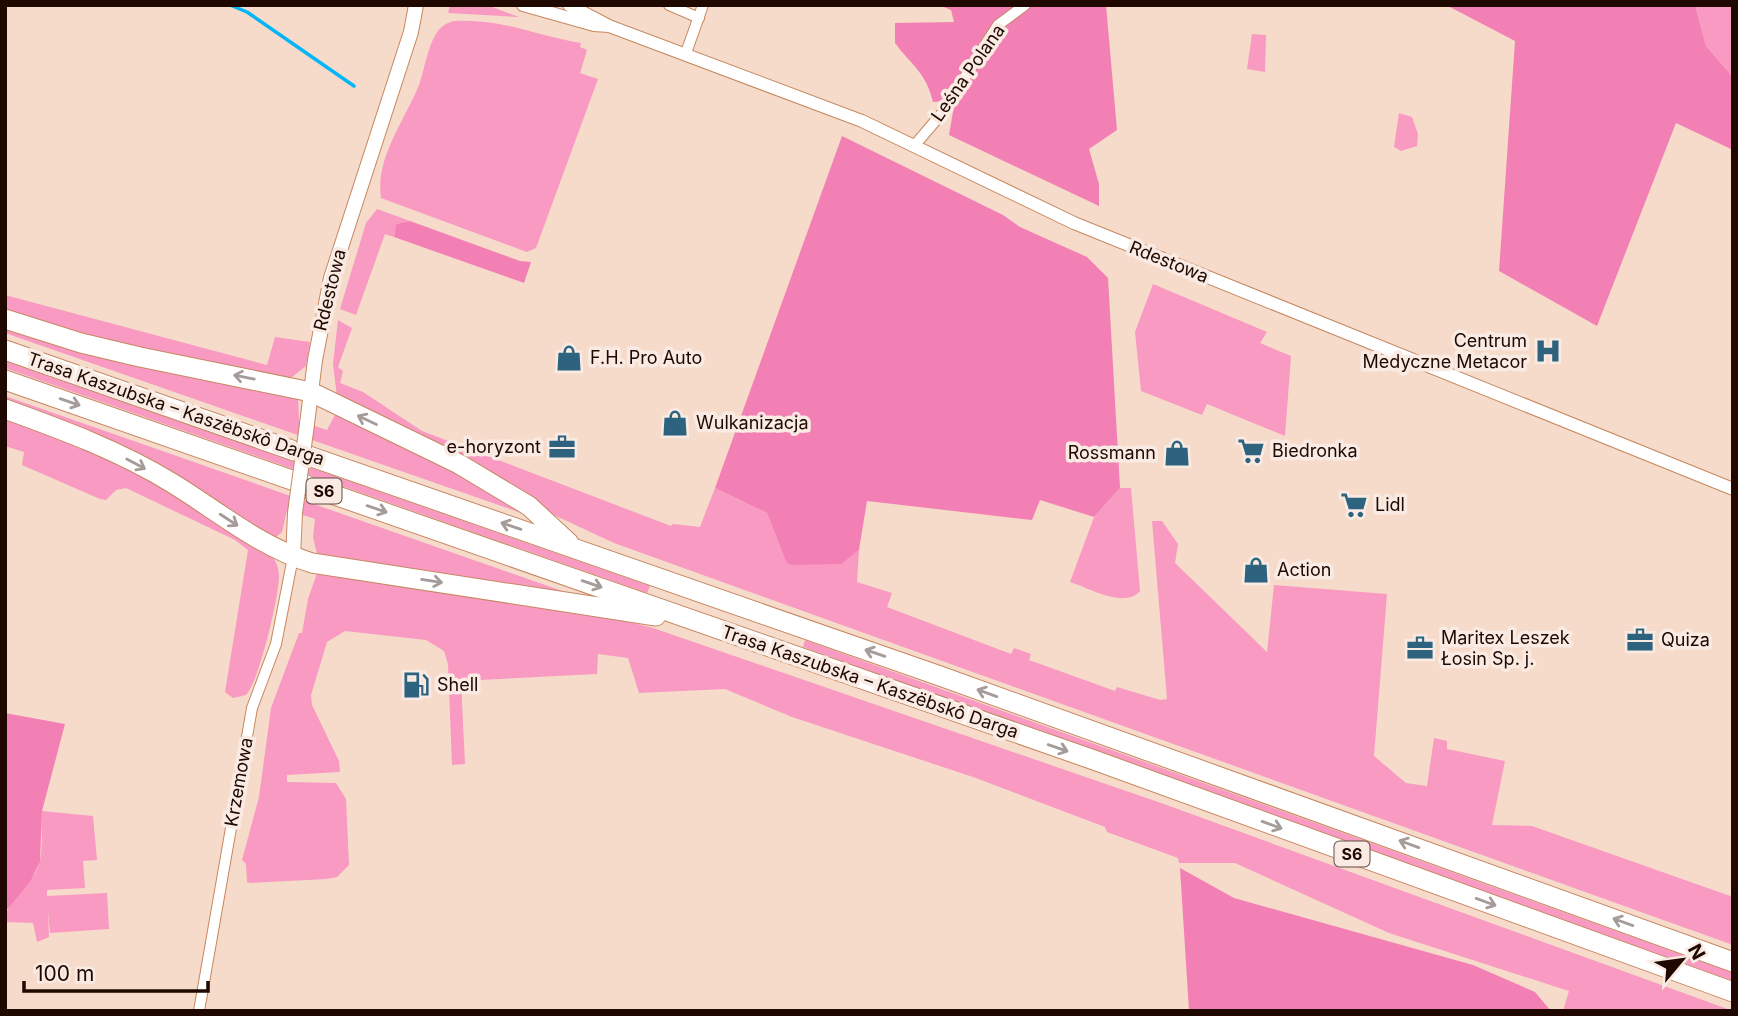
<svg xmlns="http://www.w3.org/2000/svg" width="1738" height="1016" viewBox="0 0 1738 1016" font-family="Inter,sans-serif">
  <style>
    .green { fill: #f89ac2 }
    .forest { fill: #f380b4 }
    .lines { fill: none; stroke-linecap: round; stroke-linejoin: round }
    .stream { stroke: #04b6f7; stroke-width: 3.5 }
    .minor-casing { stroke: #c68861; stroke-width: 12 }
    .tertiary-casing { stroke: #c68861; stroke-width: 14 }
    .secondary-casing { stroke: #c68861; stroke-width: 16 }
    .motorway-casing { stroke: #c68861; stroke-width: 21 }
    .minor { stroke: #fff; stroke-width: 10 }
    .tertiary { stroke: #fff; stroke-width: 12 }
    .secondary { stroke: #fff; stroke-width: 14 }
    .motorway { stroke: #fff; stroke-width: 19 }
    .secondary-bridge-casing { stroke: #c68861; stroke-width: 16; stroke-linecap: butt }
    .secondary-bridge { stroke: #fff; stroke-width: 14 }
    .oneway { stroke: #a59c99 }
    .labels { text-anchor: middle; stroke-width: 7; stroke-linejoin: round; paint-order: stroke }
    .shield { fill: #f9ebe3; stroke: #604c44; stroke-width: 2 }
    .shield-label { font-size: 16px; font-weight: bold; fill: #1e0800 }
    .street-label { font-size: 18px; fill: #1e0800; stroke: #f9ebe3 }
    .poi-label { font-size: 18px; fill: #1e0800; stroke: #f9ebe3; text-anchor: start }
  </style>
  <rect width="100%" height="100%" fill="#f6dbca"/>
  <path class="green" d="M 450,5 L 487,5 L 519,17 L 448,13 Z
    M 1695,5 L 1733,5 L 1733,77 L 1706,46 Z
    M 454,21 C 501,18 536,36 581,43 L 580,47 L 587,50 L 580,73 L 598,79 L 536,248 L 527,252 L 381,198 C 375,158 405,120 419,85 C 425,69 429,35 444,25 C 447,23 451,22 454,21 Z
    M 1252,34 L 1266,35 L 1265,72 L 1247,69 Z
    M 1399,113 L 1412,117 L 1418,134 L 1417,146 L 1401,151 L 1394,147 Z
    M 377,209 L 410,221 L 396,224 L 394,237 L 385,234 L 356,315 L 340,309 L 366,223 Z
    M 1153,284 L 1267,332 L 1260,343 L 1291,356 L 1285,436 L 1207,404 L 1202,415 L 1141,391 L 1135,332 Z
    M 5,295 L 267,365 L 275,337 L 310,342 L 306,366 L 291,378 L 164,356 L 5,314 Z
    M 338,320 L 352,328 L 338,367 L 343,371 L 340,383 L 363,392 L 422,431 L 671,526 L 673,524 L 700,527 L 715,488 L 767,513 L 786,562 L 840,564 L 859,550 L 857,582 L 892,593 L 887,607 L 1011,654 L 1014,648 L 1031,654 L 1029,660 L 1115,691 L 1117,687 L 1160,700 L 1167,699 L 1152,521 L 1162,521 L 1178,544 L 1175,563 L 1267,652 L 1274,585 L 1387,594 L 1374,756 L 1406,783 L 1427,786 L 1434,738 L 1447,741 L 1447,749 L 1505,761 L 1492,825 L 1532,826 L 1733,897 L 1733,945 L 614,543 L 556,516 L 337,397 L 333,364 Z
    M 5,325 L 298,396 L 299,421 L 327,430 L 336,413 L 446,464 L 524,514 L 5,333 Z
    M 5,361 L 650,586 L 647,593 L 5,368 Z
    M 5,396 L 568,593 L 318,558 L 313,537 L 315,519 L 287,510 L 282,532 L 275,538 L 5,404 Z
    M 5,415 L 105,453 L 272,556 C 276,562 279,568 279,576 C 279,596 259,682 246,695 L 233,698 L 225,692 L 248,550 L 235,540 L 126,488 L 116,490 L 106,500 L 100,499 L 22,465 L 24,452 L 5,446 Z
    M 1120,488 L 1131,488 L 1140,591 C 1125,609 1089,588 1070,582 L 1094,517 Z
    M 318,570 L 606,616 L 653,628 L 1161,803 L 1733,1011 L 1563,1011 L 1569,991 L 1389,933 L 1235,863 L 1179,863 L 1178,858 L 1107,832 L 1105,827 L 976,778 L 792,717 L 725,689 L 639,693 L 628,658 L 598,654 L 597,674 L 461,681 L 465,764 L 452,765 L 448,664 L 444,651 L 426,640 L 345,631 L 327,642 L 311,695 L 312,705 L 339,761 L 340,772 L 287,775 L 287,782 L 336,783 L 346,799 L 349,865 L 337,877 L 327,879 L 250,883 L 247,882 L 246,864 L 242,860 L 259,797 L 271,708 L 299,633 L 302,633 L 308,599 Z
    M 805,640 L 1733,973 L 1733,981 L 803,647 Z
    M 42,811 L 93,816 L 97,860 L 83,861 L 85,888 L 47,890 L 47,896 L 107,893 L 109,929 L 50,933 L 48,910 L 49,937 L 37,942 L 33,923 L 5,922 C 5,899 35,884 40,861 C 43,845 41,826 42,811 Z"/>
  <path class="forest" d="M 939,5 L 1106,5 L 1117,130 L 1089,149 L 1099,184 L 1099,206 L 949,135 L 955,100 L 933,102 C 926,72 912,66 895,43 L 895,23 L 954,22 L 951,10 Z
    M 1446,5 L 1695,5 L 1706,46 L 1733,77 L 1733,150 L 1676,123 L 1597,326 L 1499,271 L 1515,41 Z
    M 842,136 L 1003,215 L 1020,227 L 1087,257 L 1108,278 L 1120,488 L 1094,517 L 1040,500 L 1032,520 L 867,501 L 859,550 L 841,564 L 791,565 L 786,562 L 767,513 L 715,488 Z
    M 410,221 L 520,261 L 531,262 L 524,283 L 394,237 L 396,224 Z
    M 5,713 L 65,724 L 42,811 L 40,862 L 30,882 L 5,912 Z
    M 1180,868 L 1234,898 L 1473,965 L 1535,992 L 1551,1011 L 1189,1011 Z"/>
  <g class="lines">
    <path class="stream" d="M 230,5 L 247,12 L 354,86"/>
    <g class="minor-casing">
      <path id="minor" d="M 669,5 L 699,18
        M 686,53 L 703,5
        M 914,146 L 943,112 L 998,25 L 1025,5
        M 199,1011 L 252,708 L 276,644 L 293,557"/>
    </g>
    <g class="tertiary-casing">
      <path id="tertiary" d="M 523,5 L 594,25 L 609,26
        M 569,5 L 609,26 L 862,121 L 1074,223 L 1733,489"/>
    </g>
    <g class="secondary-casing">
      <path id="secondary" d="M 307,424 L 315,360 L 331,278 L 411,32 L 416,5
        M 293,557 L 295,513"/>
    </g>
    <g class="motorway-casing">
      <path id="motorway" d="M 5,319 L 81,343 L 140,357 L 311,392 L 459,464 L 529,506 L 569,543
        M 5,350 L 940,676 L 1733,962
        M 5,380 L 1094,760 L 1733,992
        M 5,409 C 63,430 120,451 172,483 C 218,511 260,547 312,563 L 656,616"/>
    </g>
    <use href="#minor" class="minor"/>
    <use href="#tertiary" class="tertiary"/>
    <use href="#secondary" class="secondary"/>
    <use href="#motorway" class="motorway"/>
    <g class="secondary-bridge-casing">
      <path id="secondary-bridge" d="M 295,513 L 307,424"/>
    </g>
    <use href="#secondary-bridge" class="secondary-bridge"/>
  </g>
  <defs><path id="oneway-shaft" d="M-6 0H5M1.5-3L5.5 0L1.5 3" fill="none" stroke-width="1.6" stroke-linecap="round" stroke-linejoin="round" transform="scale(1.75)"/></defs>
  <g class="oneway">
    <use href="#oneway-shaft" transform="translate(244 377) rotate(-169)"/>
    <use href="#oneway-shaft" transform="translate(70 402) rotate(19)"/>
    <use href="#oneway-shaft" transform="translate(367 420) rotate(-155)"/>
    <use href="#oneway-shaft" transform="translate(136 464) rotate(28)"/>
    <use href="#oneway-shaft" transform="translate(377 509) rotate(19)"/>
    <use href="#oneway-shaft" transform="translate(229 520) rotate(33)"/>
    <use href="#oneway-shaft" transform="translate(511 526) rotate(-161)"/>
    <use href="#oneway-shaft" transform="translate(432 581) rotate(9)"/>
    <use href="#oneway-shaft" transform="translate(592 584) rotate(19)"/>
    <use href="#oneway-shaft" transform="translate(875 653) rotate(-161)"/>
    <use href="#oneway-shaft" transform="translate(987 693) rotate(-160)"/>
    <use href="#oneway-shaft" transform="translate(1058 748) rotate(19)"/>
    <use href="#oneway-shaft" transform="translate(1272 825) rotate(20)"/>
    <use href="#oneway-shaft" transform="translate(1409 844) rotate(-160)"/>
    <use href="#oneway-shaft" transform="translate(1486 902) rotate(20)"/>
    <use href="#oneway-shaft" transform="translate(1623 922) rotate(-160)"/>
  </g>
  <defs>
    <g id="hospital-bare" transform="scale(2.1)"><path d="M-5-5h3v3.5h4V-5h3V5h-3V1.5h-4V5h-3Z" fill="#2d637e" stroke="#f9ebe3" stroke-width="2.5" paint-order="stroke"/></g>
    <g id="shop-bare" transform="scale(2.1)"><path d="M-5-2.5h2.3a2.7 3.5 0 0 1 5.4 0H5L5.5 6h-11ZM-1.5-2.5h3a1.5 2.3 0 0 0-3 0Z" fill="#2d637e" stroke="#f9ebe3" stroke-width="2.5" paint-order="stroke"/></g>
    <g id="office-bare" transform="scale(2.1)"><path d="M-6-3h4V-5.5h4V-3h4V5H-6ZM-1-4.5V-3h2v-1.5ZM-6 0V1H6V0Z" fill="#2d637e" stroke="#f9ebe3" stroke-width="2.5" paint-order="stroke"/></g>
    <g id="supermarket-bare" transform="scale(2.1)"><path d="M-6-5.5h2.5l.6 2H6L4.5 2H-2.5L-4.4-4H-6ZM-1.5 3.2a1.3 1.3 0 1 0 .1 0ZM3 3.2a1.3 1.3 0 1 0 .1 0Z" fill="#2d637e" stroke="#f9ebe3" stroke-width="2.5" paint-order="stroke"/></g>
    <g id="fuel-bare" transform="scale(2.1)"><path d="M-5.5-6h7V0h2V4h1.3V-2.5L3-4.5l.8-.8L6-3V5H2.5V1h-1V6h-7ZM-4.2-4.7v3.2H.2V-4.7Z" fill="#2d637e" stroke="#f9ebe3" stroke-width="2.5" paint-order="stroke"/></g>
  </defs>
  <g fill-rule="evenodd">
    <use href="#hospital-bare" x="1548" y="351"/>
    <use href="#shop-bare" x="569" y="358"/>
    <use href="#shop-bare" x="675" y="423"/>
    <use href="#office-bare" x="562" y="447"/>
    <use href="#supermarket-bare" x="1251" y="451"/>
    <use href="#shop-bare" x="1177" y="453"/>
    <use href="#supermarket-bare" x="1354" y="505"/>
    <use href="#shop-bare" x="1256" y="570"/>
    <use href="#office-bare" x="1640" y="640"/>
    <use href="#office-bare" x="1420" y="648"/>
    <use href="#fuel-bare" x="416" y="685"/>
  </g>
  <g class="labels">
    <g class="shield">
      <rect x="306.5" y="478.5" width="35" height="25" rx="5"/>
      <rect x="1334.5" y="841.5" width="35" height="25" rx="5"/>
    </g>
    <g class="shield-label">
      <text x="324" y="497">S6</text>
      <text x="1352" y="860">S6</text>
    </g>
    <g class="street-label">
      <text transform="translate(968 73) rotate(-55)" y="6">Leśna Polana</text>
      <text transform="translate(1169 262) rotate(22)" y="6">Rdestowa</text>
      <text transform="translate(330 290) rotate(-76)" y="6">Rdestowa</text>
      <text transform="translate(176 409) rotate(19)" y="6">Trasa Kaszubska – Kaszëbskô Darga</text>
      <text transform="translate(870 682) rotate(19)" y="6">Trasa Kaszubska – Kaszëbskô Darga</text>
      <text transform="translate(239 782) rotate(-80)" y="6">Krzemowa</text>
    </g>
    <g class="poi-label">
      <text x="1527" y="347" text-anchor="end">Centrum<tspan x="1527" dy="21">Medyczne Metacor</tspan></text>
      <text x="590" y="364">F.H. Pro Auto</text>
      <text x="696" y="429">Wulkanizacja</text>
      <text x="541" y="453" text-anchor="end">e-horyzont</text>
      <text x="1272" y="457">Biedronka</text>
      <text x="1156" y="459" text-anchor="end">Rossmann</text>
      <text x="1375" y="511">Lidl</text>
      <text x="1277" y="576">Action</text>
      <text x="1441" y="644">Maritex Leszek<tspan x="1441" dy="21">Łosin Sp. j.</tspan></text>
      <text x="1661" y="646">Quiza</text>
      <text x="437" y="691">Shell</text>
    </g>
  </g>
  <rect width="1738" height="1016" fill="none" stroke="#1e0800" stroke-width="14"/>
  <g transform="translate(1682 960) rotate(61)" stroke="#f9ebe3" stroke-width="5" paint-order="stroke">
  <path d="M0-5L12 26L0 18L-12 26Z" fill="#1e0800"/>
  <text y="-10" font-size="19" font-weight="bold" text-anchor="middle" fill="#1e0800">N</text>
  </g>
  <path d="M24 981v10h184v-10" fill="none" stroke="#1e0800" stroke-width="3.5"/>
  <text x="35" y="981" font-size="21" fill="#1e0800" stroke="#f9ebe3" stroke-width="5" paint-order="stroke">100 m</text>
</svg>
